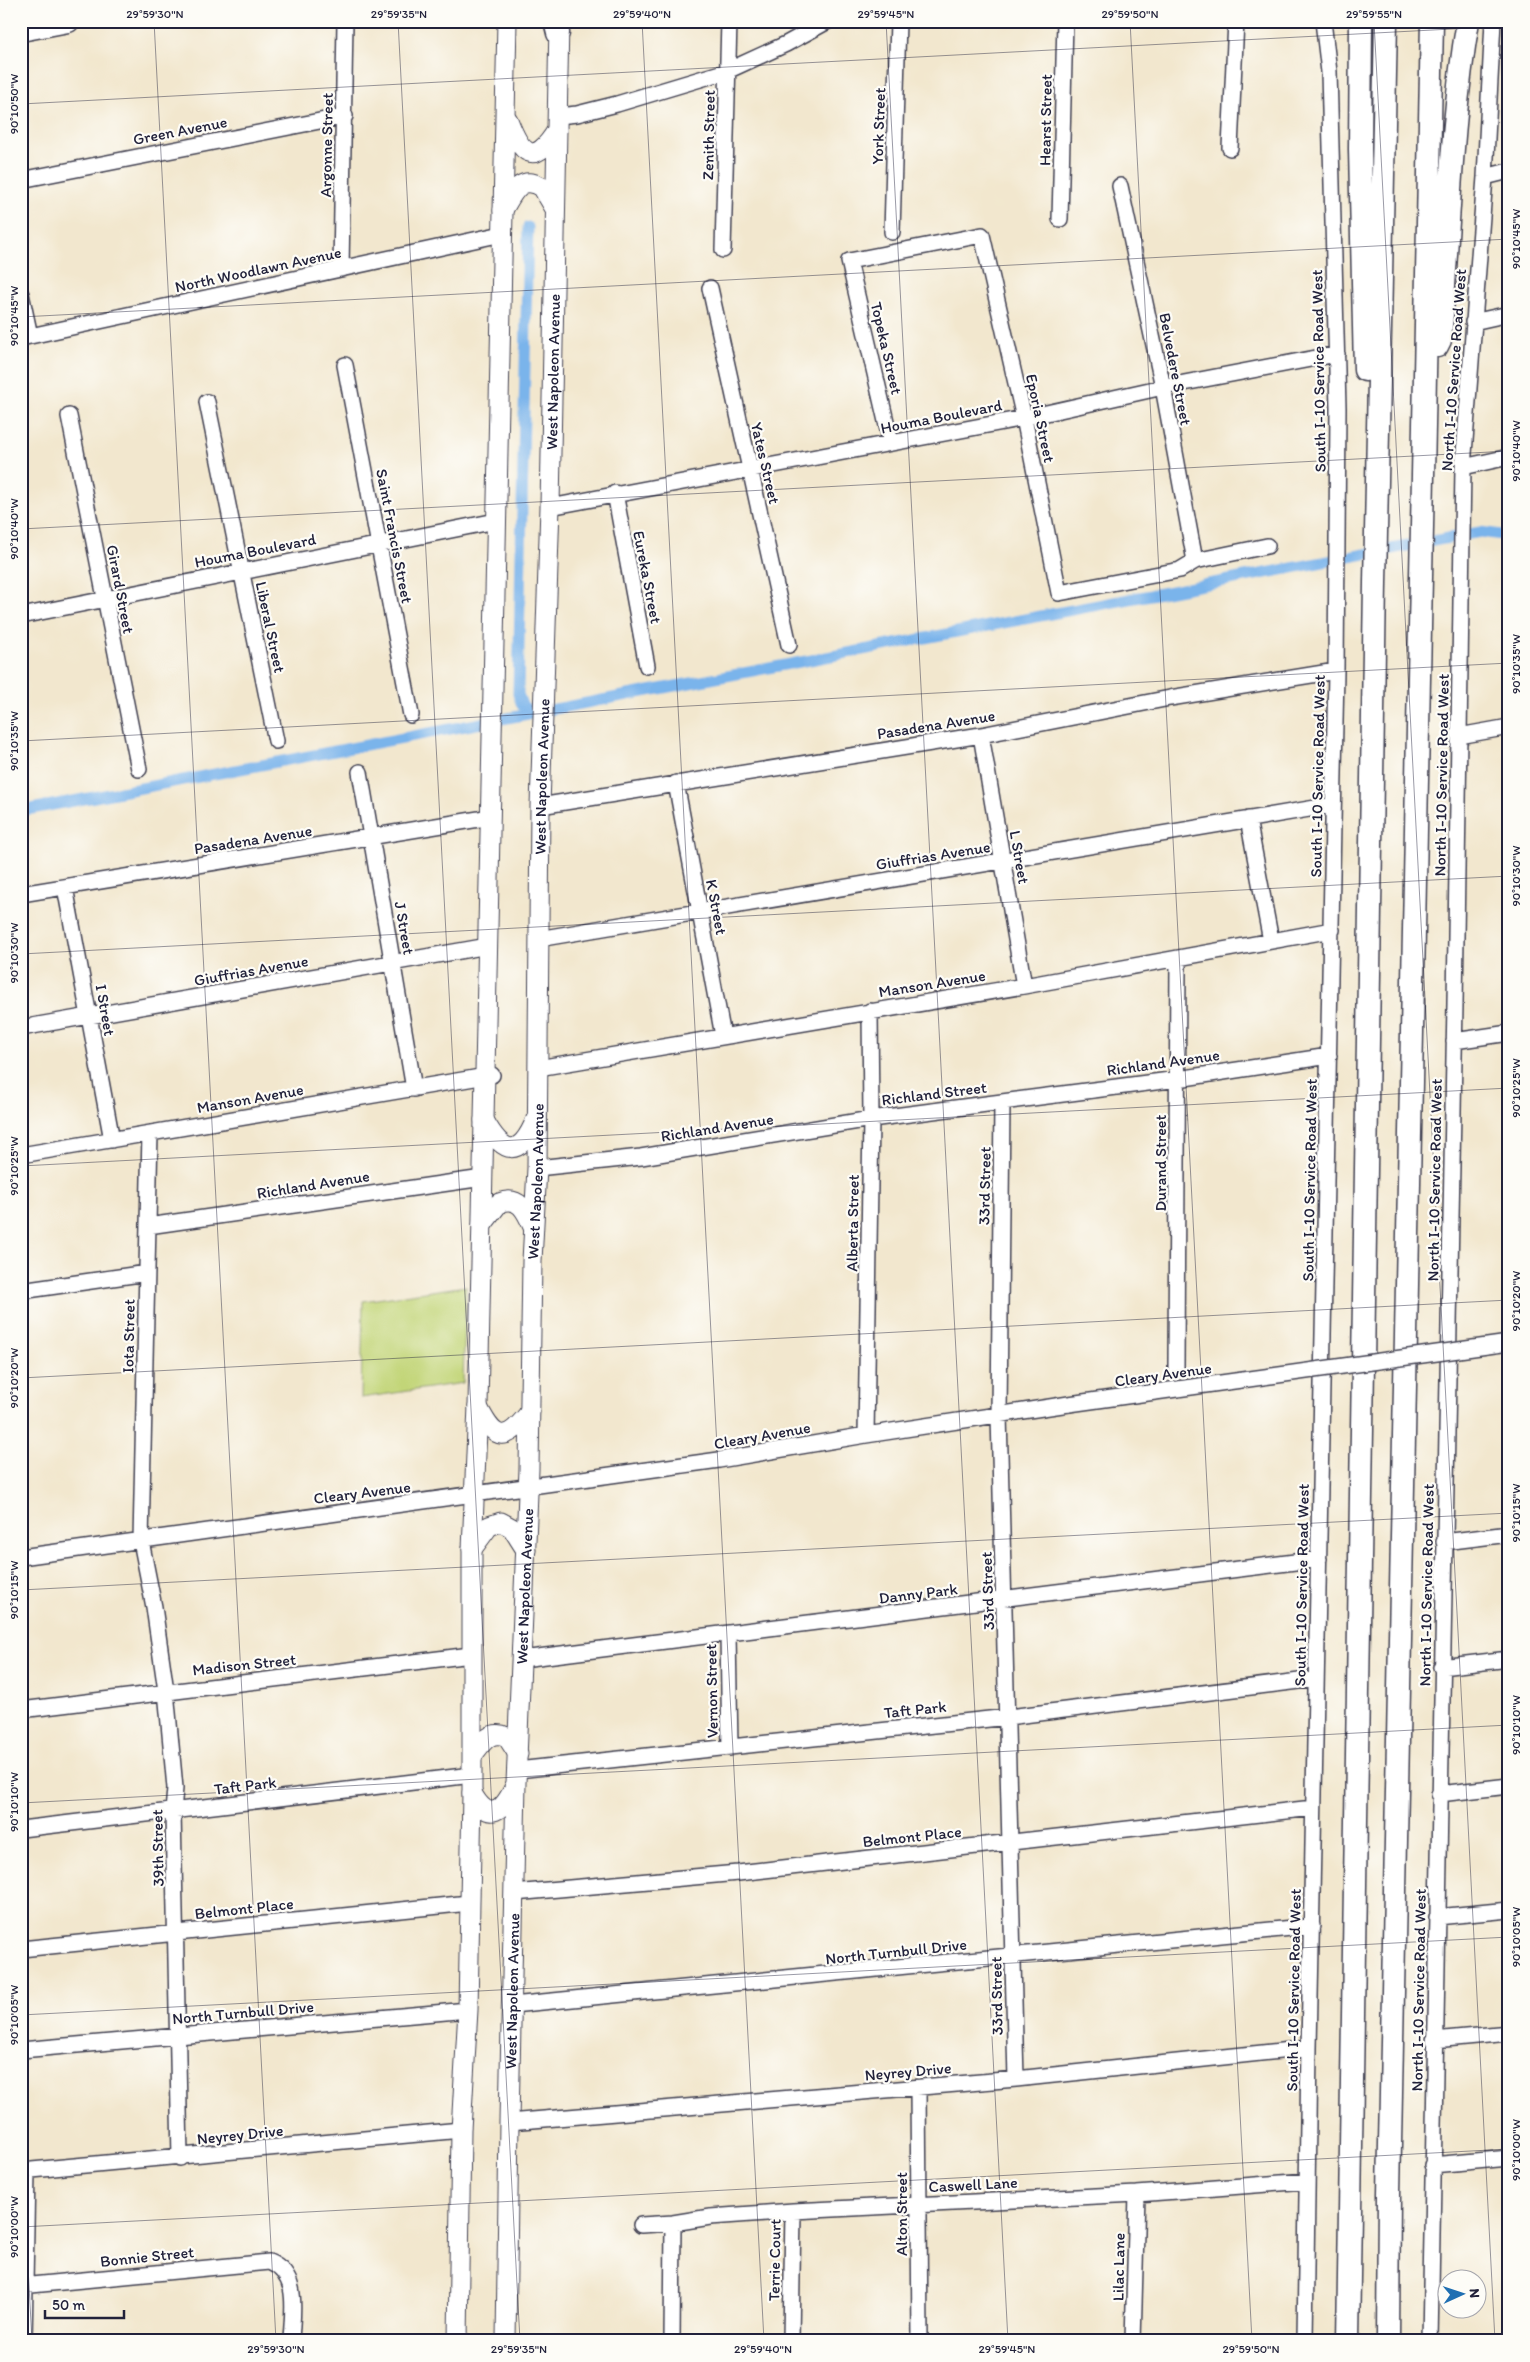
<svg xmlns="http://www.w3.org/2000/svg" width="1530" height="2362" viewBox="0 0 1530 2362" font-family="Itim,sans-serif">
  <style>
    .green { fill: #c2d578; stroke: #727c5a }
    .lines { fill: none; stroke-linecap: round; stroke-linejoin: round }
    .canal { stroke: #7ab4eb; stroke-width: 11 }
    .minor-casing { stroke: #414051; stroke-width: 18 }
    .major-casing { stroke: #414051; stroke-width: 21 }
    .highway-casing { stroke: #414051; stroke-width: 25 }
    .minor { stroke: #fff; stroke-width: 15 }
    .major { stroke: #fff; stroke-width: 19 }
    .highway { stroke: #fff; stroke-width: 22 }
    .minor-bridge-casing { stroke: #414051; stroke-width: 18; stroke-linecap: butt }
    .minor-bridge { stroke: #fff; stroke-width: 15 }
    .ticks { fill: none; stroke: #22223b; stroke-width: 1; stroke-opacity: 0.45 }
    .labels { text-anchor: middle; stroke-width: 4.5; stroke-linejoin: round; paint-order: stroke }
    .street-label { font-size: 16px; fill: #22223b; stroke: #fdfcf7 }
    .neatline { fill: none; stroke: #22223b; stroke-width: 2 }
    .ticks-label { font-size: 12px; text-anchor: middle; fill: #22223b }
  </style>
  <rect width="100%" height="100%" fill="#fdfcf7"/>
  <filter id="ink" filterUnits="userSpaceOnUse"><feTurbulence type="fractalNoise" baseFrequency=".02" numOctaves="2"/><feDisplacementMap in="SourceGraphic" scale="10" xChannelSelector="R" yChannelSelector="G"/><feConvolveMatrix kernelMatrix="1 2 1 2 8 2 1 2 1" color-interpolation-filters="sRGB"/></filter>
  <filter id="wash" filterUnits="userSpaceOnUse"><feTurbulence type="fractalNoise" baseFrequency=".0096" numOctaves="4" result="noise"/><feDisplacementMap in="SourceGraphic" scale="20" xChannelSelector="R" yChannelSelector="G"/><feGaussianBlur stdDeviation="1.12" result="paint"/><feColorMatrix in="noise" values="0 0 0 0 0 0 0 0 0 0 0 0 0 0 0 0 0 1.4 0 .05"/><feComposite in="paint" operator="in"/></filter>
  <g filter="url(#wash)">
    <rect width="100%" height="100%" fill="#f2e7ce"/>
    <path class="green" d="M 466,1286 L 463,1383 L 361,1398 L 363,1301 Z"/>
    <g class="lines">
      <path class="canal" d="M 528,227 L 518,694 L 522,705 L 532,713
        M 21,811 L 1480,532 L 1509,536"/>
    </g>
  </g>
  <g filter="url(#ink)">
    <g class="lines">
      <g class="minor-casing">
        <path id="minor" d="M 558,116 L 577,114 L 617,104 L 727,71 L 786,44 L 828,21
          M 1230,148 L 1236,21
          M 1485,177 L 1509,171
          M 21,180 L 345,116
          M 1120,186 L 1163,387 L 1195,561
          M 1060,219 L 1065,21
          M 892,232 L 898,21
          M 723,250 L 729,21
          M 341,269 L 345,21
          M 710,288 L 789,645
          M 21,294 L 30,336
          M 1473,322 L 1509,314
          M 21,338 L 502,234
          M 345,365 L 411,715
          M 207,402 L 276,741
          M 69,416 L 139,769
          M 891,443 L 849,261 L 982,235 L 1024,418 L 1059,593 L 1180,570 L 1195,561 L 1267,546
          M 1463,467 L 1509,457
          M 615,493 L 647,666
          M 550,507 L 1024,418 L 1163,387 L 1337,354
          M 21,616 L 496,521
          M 981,735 L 1024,986
          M 1459,736 L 1509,727
          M 360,772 L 414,1089
          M 676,783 L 723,1036
          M 540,806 L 981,735 L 1170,698 L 1336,671
          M 1248,819 L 1271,941
          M 65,887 L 112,1140
          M 21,894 L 491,817
          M 538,939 L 1333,805
          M 21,1028 L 488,946
          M 1454,1041 L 1509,1033
          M 538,1068 L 1024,986 L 1332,930
          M 1002,1103 L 999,1415 L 1016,2079
          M 150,1133 L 141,1541 L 154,1607 L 166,1691 L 175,1788 L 173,1812 L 180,2158
          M 21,1155 L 492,1075
          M 537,1168 L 641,1157 L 871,1119 L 1178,1079 L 1329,1056
          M 148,1226 L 483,1178
          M 21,1291 L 147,1273
          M 1176,1369 L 1178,958
          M 866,1435 L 871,1119 L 870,1011
          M 1444,1542 L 1509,1534
          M 21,1557 L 719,1460 L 866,1435 L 1069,1404
          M 728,1635 L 730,1748
          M 522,1659 L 1319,1559
          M 1441,1667 L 1509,1659
          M 21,1710 L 471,1655
          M 517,1770 L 1008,1717 L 1316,1679
          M 1439,1794 L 1509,1786
          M 21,1829 L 472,1775
          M 514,1893 L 738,1873 L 1313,1808
          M 1437,1917 L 1509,1910
          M 21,1949 L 469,1903
          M 512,2005 L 1312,1926
          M 1434,2040 L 1509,2033
          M 21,2050 L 468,2010
          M 918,2088 L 920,2341
          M 509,2122 L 1016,2079 L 1309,2048
          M 1432,2165 L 1509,2158
          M 21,2171 L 461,2130
          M 641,2225 L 673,2223 L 710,2217 L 793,2211 L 1137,2194 L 1307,2181
          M 21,2286 L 269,2262 C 301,2275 292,2313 291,2341
          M 24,2341 L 27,2171
          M 672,2341 L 673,2223
          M 791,2341 L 793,2211
          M 1133,2341 L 1137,2194
          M 1305,2341 L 1309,2048 L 1336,671 L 1338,408 L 1329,72 L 1323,21
          M 1430,2341 L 1455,1004 L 1463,467 L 1485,177 L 1493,21"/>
      </g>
      <g class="major-casing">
        <g id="major">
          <path d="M 508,120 C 521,154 534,168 557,130"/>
          <path d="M 503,210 C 513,193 520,174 542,187 L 555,209"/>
          <path d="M 484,1120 C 503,1155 520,1159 536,1119"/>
          <path d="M 482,1225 L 499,1203 C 519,1195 526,1211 533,1227"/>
          <path d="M 478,1407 C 496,1443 506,1442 530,1412"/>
          <path d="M 472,1549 L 489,1526 L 501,1522 L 512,1528 L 526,1550"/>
          <path d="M 473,1755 C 482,1743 490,1729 507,1737 L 518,1754"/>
          <path d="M 472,1793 C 489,1824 503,1811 515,1786"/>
          <path d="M 458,2341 L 461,2130 L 468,2010 L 472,1793 L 472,1550 L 478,1406 L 507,21"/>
          <path id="s1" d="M 506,2341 L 509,2122 L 516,1783 L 529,1469 L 532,1261 L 537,1168 L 540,806 L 550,507 L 559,21"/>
        </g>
      </g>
      <g class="highway-casing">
        <path id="highway" d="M 555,21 L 558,33
          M 1361,21 L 1360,149 L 1365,370
          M 21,30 L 68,21
          M 1437,346 L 1440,340 C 1449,234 1450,126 1468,21
          M 1348,2341 L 1375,583 L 1386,21
          M 1388,2341 L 1389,2194 L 1432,21"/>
      </g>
      <use href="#minor" class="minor"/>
      <use href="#major" class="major"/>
      <use href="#highway" class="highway"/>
      <g class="minor-bridge-casing">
        <path id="minor-bridge" d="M 1069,1404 L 1509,1343"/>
      </g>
      <use href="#minor-bridge" class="minor-bridge"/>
    </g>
  </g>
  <path class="ticks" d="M 154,21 L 276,2341M 398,21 L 520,2341M 642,21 L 764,2341M 886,21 L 1008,2341M 1130,21 L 1252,2341M 1374,21 L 1495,2341M 21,104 L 1509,26M 21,317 L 1509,239M 21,529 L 1509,451M 21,741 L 1509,663M 21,954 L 1509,876M 21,1166 L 1509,1088M 21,1378 L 1509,1300M 21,1590 L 1509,1513M 21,1803 L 1509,1725M 21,2015 L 1509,1937M 21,2137 L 32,2341M 21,2227 L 1509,2149"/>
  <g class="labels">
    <g class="street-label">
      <text transform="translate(1045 120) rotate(-89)" y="6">Hearst Street</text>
      <text transform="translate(878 126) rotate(-88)" y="6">York Street</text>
      <text transform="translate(180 130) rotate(-11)" y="6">Green Avenue</text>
      <text transform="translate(708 135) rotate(-89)" y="6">Zenith Street</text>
      <text transform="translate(326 145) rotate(-89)" y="6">Argonne Street</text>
      <text transform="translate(258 269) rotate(-12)" y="6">North Woodlawn Avenue</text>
      <text transform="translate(887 348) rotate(77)" y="6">Topeka Street</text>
      <text transform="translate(1176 369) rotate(79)" y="6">Belvedere Street</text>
      <text transform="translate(1453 370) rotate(-86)" y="6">North I-10 Service Road West</text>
      <text dy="6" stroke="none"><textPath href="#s1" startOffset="1970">West Napoleon Avenue</textPath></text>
      <text transform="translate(1318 371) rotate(-91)" y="6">South I-10 Service Road West</text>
      <text transform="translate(941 416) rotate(-11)" y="6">Houma Boulevard</text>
      <text transform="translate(1041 418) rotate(78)" y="6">Eporia Street</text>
      <text transform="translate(766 463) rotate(77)" y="6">Yates Street</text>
      <text transform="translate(395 536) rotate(79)" y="6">Saint Francis Street</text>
      <text transform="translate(255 550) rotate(-11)" y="6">Houma Boulevard</text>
      <text transform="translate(648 577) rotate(79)" y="6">Eureka Street</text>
      <text transform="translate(121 589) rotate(79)" y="6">Girard Street</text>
      <text transform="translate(271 627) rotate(78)" y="6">Liberal Street</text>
      <text transform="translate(936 724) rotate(-9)" y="6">Pasadena Avenue</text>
      <text transform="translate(1441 775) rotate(-89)" y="6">North I-10 Service Road West</text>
      <text dy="6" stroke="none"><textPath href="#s1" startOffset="1565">West Napoleon Avenue</textPath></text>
      <text transform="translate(1317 776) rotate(-89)" y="6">South I-10 Service Road West</text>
      <text transform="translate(253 839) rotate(-9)" y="6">Pasadena Avenue</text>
      <text transform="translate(933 855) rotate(-9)" y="6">Giuffrias Avenue</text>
      <text transform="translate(1020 857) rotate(80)" y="6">L Street</text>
      <text transform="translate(717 907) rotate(79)" y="6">K Street</text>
      <text transform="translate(405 928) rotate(80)" y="6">J Street</text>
      <text transform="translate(251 970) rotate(-10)" y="6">Giuffrias Avenue</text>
      <text transform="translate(932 983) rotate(-9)" y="6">Manson Avenue</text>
      <text transform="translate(106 1010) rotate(80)" y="6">I Street</text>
      <text transform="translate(1163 1062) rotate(-8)" y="6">Richland Avenue</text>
      <text transform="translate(934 1093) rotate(-7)" y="6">Richland Street</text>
      <text transform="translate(250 1098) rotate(-10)" y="6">Manson Avenue</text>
      <text transform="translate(717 1127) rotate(-9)" y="6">Richland Avenue</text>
      <text transform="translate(1160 1163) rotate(-90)" y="6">Durand Street</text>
      <text transform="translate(1309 1180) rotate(-89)" y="6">South I-10 Service Road West</text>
      <text transform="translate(1434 1180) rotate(-89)" y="6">North I-10 Service Road West</text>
      <text dy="6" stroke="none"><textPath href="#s1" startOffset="1160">West Napoleon Avenue</textPath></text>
      <text transform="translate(313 1184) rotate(-9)" y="6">Richland Avenue</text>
      <text transform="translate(984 1186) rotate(-89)" y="6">33rd Street</text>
      <text transform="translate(852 1223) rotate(-89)" y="6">Alberta Street</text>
      <text transform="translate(128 1336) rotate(-89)" y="6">Iota Street</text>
      <text transform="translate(1163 1374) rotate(-8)" y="6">Cleary Avenue</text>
      <text transform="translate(762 1435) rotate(-10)" y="6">Cleary Avenue</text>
      <text transform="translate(362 1492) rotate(-7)" y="6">Cleary Avenue</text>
      <text transform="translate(1301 1585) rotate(-89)" y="6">South I-10 Service Road West</text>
      <text transform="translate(1426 1585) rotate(-89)" y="6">North I-10 Service Road West</text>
      <text dy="6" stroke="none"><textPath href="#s1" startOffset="755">West Napoleon Avenue</textPath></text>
      <text transform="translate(987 1591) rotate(-92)" y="6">33rd Street</text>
      <text transform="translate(918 1593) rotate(-7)" y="6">Danny Park</text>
      <text transform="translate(244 1664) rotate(-6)" y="6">Madison Street</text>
      <text transform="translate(711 1691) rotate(-91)" y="6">Vernon Street</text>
      <text transform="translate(915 1709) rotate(-6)" y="6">Taft Park</text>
      <text transform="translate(245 1785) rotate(-7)" y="6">Taft Park</text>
      <text transform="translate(912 1836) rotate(-6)" y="6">Belmont Place</text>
      <text transform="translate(157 1848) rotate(-91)" y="6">39th Street</text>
      <text transform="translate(244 1908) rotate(-6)" y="6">Belmont Place</text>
      <text transform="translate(896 1951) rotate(-6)" y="6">North Turnbull Drive</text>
      <text transform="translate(1293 1990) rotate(-89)" y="6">South I-10 Service Road West</text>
      <text transform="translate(1418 1990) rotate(-89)" y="6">North I-10 Service Road West</text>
      <text dy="6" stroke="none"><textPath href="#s1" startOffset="350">West Napoleon Avenue</textPath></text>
      <text transform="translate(996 1996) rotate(-91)" y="6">33rd Street</text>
      <text transform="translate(243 2012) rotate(-5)" y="6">North Turnbull Drive</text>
      <text transform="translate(908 2071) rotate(-5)" y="6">Neyrey Drive</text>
      <text transform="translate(240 2134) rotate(-6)" y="6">Neyrey Drive</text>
      <text transform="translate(973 2184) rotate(-3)" y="6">Caswell Lane</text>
      <text transform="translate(901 2214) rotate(-90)" y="6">Alton Street</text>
      <text transform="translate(147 2256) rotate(-6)" y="6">Bonnie Street</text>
      <text transform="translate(774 2260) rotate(-89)" y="6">Terrie Court</text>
      <text transform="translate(1118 2267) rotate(-89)" y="6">Lilac Lane</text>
    </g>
  </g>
  <rect width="1530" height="2362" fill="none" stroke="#fdfcf7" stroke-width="55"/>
  <g transform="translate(1462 2294) rotate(87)"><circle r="24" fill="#fdfcf7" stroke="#a5a5ac"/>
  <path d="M0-4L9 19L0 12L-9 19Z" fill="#1f6fb2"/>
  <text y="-8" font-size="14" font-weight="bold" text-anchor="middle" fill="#22223b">N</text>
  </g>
  <path d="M45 2310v8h79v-8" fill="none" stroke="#22223b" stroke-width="2.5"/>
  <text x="52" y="2310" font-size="15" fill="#22223b" stroke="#fdfcf7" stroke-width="4" paint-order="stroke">50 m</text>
  <rect x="28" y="28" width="1474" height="2306" class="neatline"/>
  <g class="ticks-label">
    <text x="155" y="18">29°59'30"N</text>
    <text x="399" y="18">29°59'35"N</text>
    <text x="642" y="18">29°59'40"N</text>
    <text x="886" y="18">29°59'45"N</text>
    <text x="1130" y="18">29°59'50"N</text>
    <text x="1374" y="18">29°59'55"N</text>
    <text transform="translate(14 104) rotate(-90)" y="4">90°10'50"W</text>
    <text transform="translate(1516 239) rotate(-90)" y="4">90°10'45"W</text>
    <text transform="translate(14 316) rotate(-90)" y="4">90°10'45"W</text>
    <text transform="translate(1516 451) rotate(-90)" y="4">90°10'40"W</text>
    <text transform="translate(14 529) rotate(-90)" y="4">90°10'40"W</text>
    <text transform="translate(1516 664) rotate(-90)" y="4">90°10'35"W</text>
    <text transform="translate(14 741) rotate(-90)" y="4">90°10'35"W</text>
    <text transform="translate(1516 876) rotate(-90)" y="4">90°10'30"W</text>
    <text transform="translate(14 953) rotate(-90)" y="4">90°10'30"W</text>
    <text transform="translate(1516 1088) rotate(-90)" y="4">90°10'25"W</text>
    <text transform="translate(14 1166) rotate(-90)" y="4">90°10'25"W</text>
    <text transform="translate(1516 1301) rotate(-90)" y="4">90°10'20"W</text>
    <text transform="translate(14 1378) rotate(-90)" y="4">90°10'20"W</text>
    <text transform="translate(1516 1513) rotate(-90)" y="4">90°10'15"W</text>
    <text transform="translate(14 1590) rotate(-90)" y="4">90°10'15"W</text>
    <text transform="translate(1516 1725) rotate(-90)" y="4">90°10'10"W</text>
    <text transform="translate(14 1802) rotate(-90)" y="4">90°10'10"W</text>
    <text transform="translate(1516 1937) rotate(-90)" y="4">90°10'05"W</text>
    <text transform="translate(14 2015) rotate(-90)" y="4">90°10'05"W</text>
    <text transform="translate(1516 2150) rotate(-90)" y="4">90°10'00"W</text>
    <text transform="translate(14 2227) rotate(-90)" y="4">90°10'00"W</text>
    <text x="276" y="2353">29°59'30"N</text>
    <text x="519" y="2353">29°59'35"N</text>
    <text x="763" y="2353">29°59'40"N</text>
    <text x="1007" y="2353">29°59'45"N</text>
    <text x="1251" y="2353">29°59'50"N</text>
  </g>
</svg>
